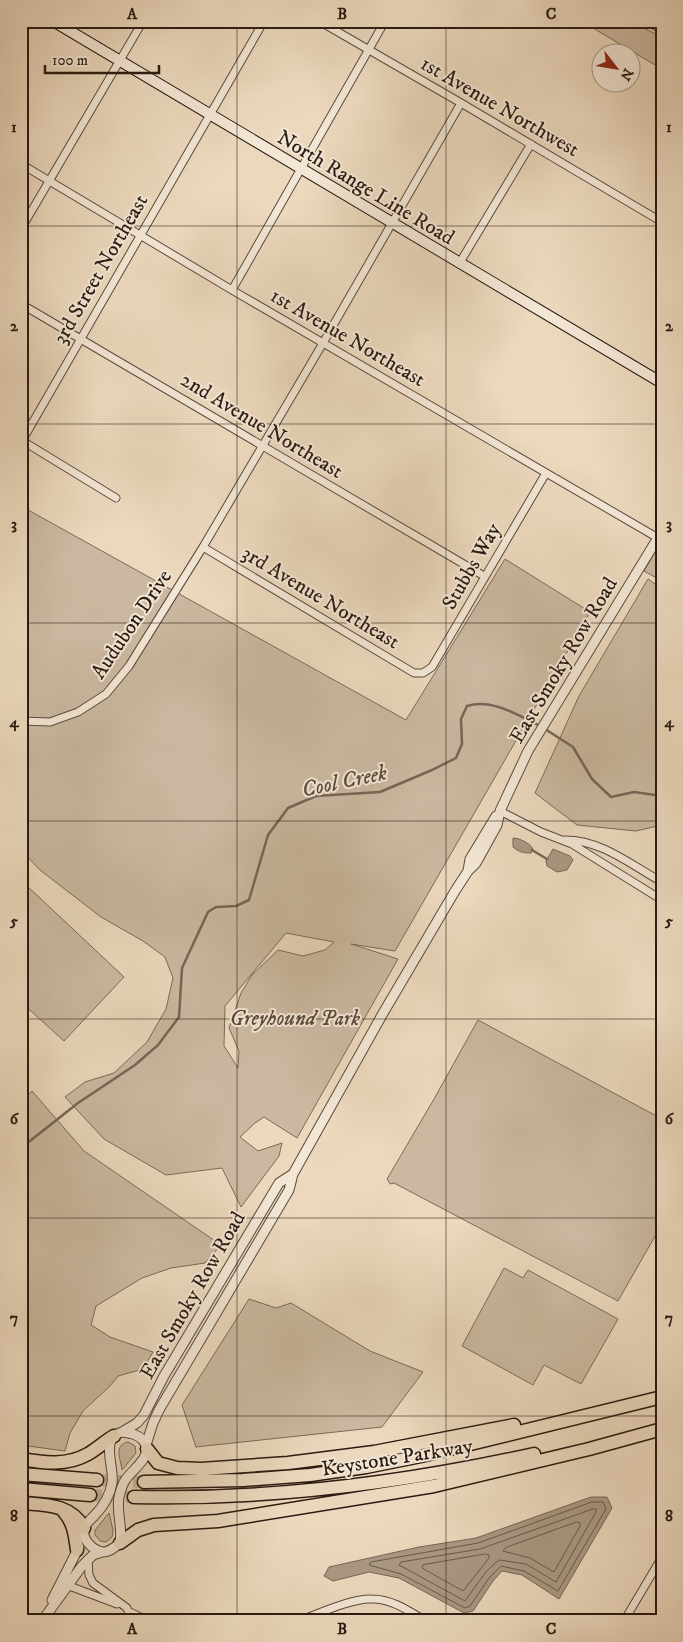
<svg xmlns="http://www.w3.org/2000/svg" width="683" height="1642" viewBox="0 0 683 1642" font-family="'IM FELL DW Pica',serif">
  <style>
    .green { fill: #cab8a0; stroke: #7a6a59; fill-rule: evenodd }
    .water { fill: #a99883; stroke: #766656 }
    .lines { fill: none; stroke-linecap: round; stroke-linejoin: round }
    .shore { stroke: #6a5a4a; stroke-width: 1 }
    .stream { stroke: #766656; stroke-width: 2.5 }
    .motorway-tunnel { stroke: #c4b29b; stroke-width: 12; stroke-dasharray: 12 6; stroke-linecap: butt }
    .minor-casing { stroke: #5a4a3d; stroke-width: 9 }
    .tertiary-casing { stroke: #5a4a3d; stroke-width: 11 }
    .secondary-casing { stroke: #2a1b12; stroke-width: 12 }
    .motorway-casing { stroke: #2a1b12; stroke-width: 15 }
    .minor { stroke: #f2e6d4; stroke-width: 7 }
    .tertiary { stroke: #f2e6d4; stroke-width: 9 }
    .secondary { stroke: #f2e6d4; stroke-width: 10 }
    .motorway { stroke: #ebd8bd; stroke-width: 12 }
    .grid { fill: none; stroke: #2a1b12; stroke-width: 1; stroke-opacity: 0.55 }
    .labels { text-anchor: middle; stroke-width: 4; stroke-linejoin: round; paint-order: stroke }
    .street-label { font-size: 21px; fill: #2a1b12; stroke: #f2e6d4 }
    .park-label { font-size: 21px; font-style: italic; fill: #5a4a3d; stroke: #f2e6d4 }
    .water-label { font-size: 22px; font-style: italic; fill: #5d4d3f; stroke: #f2e6d4 }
    .neatline { fill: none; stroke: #2a1b12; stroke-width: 2 }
    .grid-label { font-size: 16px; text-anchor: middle; font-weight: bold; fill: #2a1b12 }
  </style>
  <rect width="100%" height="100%" fill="#ebd8bd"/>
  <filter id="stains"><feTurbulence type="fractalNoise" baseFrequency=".004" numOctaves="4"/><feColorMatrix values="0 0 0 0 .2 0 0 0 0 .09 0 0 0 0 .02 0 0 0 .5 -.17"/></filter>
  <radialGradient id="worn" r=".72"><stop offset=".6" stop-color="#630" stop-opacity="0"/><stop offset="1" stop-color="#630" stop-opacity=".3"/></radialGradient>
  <path class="green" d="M 581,21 L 632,21 L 635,24 L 662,37 L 662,69 Z
    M 21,506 L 406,720 L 505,559 L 590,612 L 395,951 L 351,944 L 398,959 L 297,1138 L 264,1117 L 255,1123 L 240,1137 L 258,1151 L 282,1143 L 279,1156 L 241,1207 L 222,1168 L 166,1175 L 104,1139 L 65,1097 L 85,1082 L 114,1073 L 147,1042 L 166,1009 L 173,978 L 165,957 L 143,941 L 101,917 L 40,870 L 21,850 ZM 286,933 L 334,942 L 325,950 L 303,956 L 278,950 L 252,975 L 241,993 L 229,1028 L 239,1051 L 238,1068 L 224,1046 L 225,1006 Z
    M 662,540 L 662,581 L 644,571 Z
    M 648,579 L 662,589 L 662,825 L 636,831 L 577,825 L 535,793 L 579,696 Z
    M 25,884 L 124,977 L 64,1041 L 21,1002 L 21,887 Z
    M 478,1020 L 662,1119 L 662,1224 L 618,1301 L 394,1183 L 390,1184 L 387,1179 L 434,1099 Z
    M 32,1091 L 84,1151 L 221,1245 L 205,1263 L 171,1268 L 142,1278 L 96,1306 L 91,1325 L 110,1337 L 153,1352 L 143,1369 L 118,1376 L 110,1386 L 83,1411 L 70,1433 L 65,1451 L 21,1445 L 21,1102 Z
    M 504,1268 L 523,1278 L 528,1270 L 618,1319 L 581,1384 L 544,1365 L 533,1385 L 462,1346 Z
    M 249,1299 L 276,1308 L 291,1303 L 370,1351 L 423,1372 L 382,1427 L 196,1447 L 182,1405 Z
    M 128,1442 L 135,1446 L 136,1453 L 122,1470 C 121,1460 113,1445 128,1442 Z
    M 109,1513 L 113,1530 L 112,1537 L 106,1542 L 100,1541 L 95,1535 L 95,1530 Z"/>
  <path class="water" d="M 635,21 L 662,21 L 662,30 L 660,33 Z
    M 513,838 C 519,838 530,843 533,849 L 531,853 C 523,853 519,852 513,847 Z
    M 553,849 L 570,856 L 573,860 L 567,870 L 557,872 L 547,866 L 546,861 Z
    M 591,1497 L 607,1497 L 612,1508 L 559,1599 L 522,1575 L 502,1571 L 493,1581 L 473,1611 L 464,1613 L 399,1578 L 369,1572 L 333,1581 L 324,1576 L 329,1567 L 419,1547 L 476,1538 Z"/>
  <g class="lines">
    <path class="shore" d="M 592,1502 L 603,1502 L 606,1509 L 558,1591 L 524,1571 L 501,1566 L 489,1578 L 470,1606 L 465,1608 L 401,1574 L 369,1565 L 371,1562 L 478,1543 Z
      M 593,1509 L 596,1509 L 596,1512 L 556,1582 L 526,1564 L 500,1560 L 495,1563 L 485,1573 L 465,1601 L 399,1565 L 401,1562 L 480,1549 Z
      M 577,1522 L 580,1523 L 580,1526 L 554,1572 L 530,1558 L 503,1551 L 505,1548 Z
      M 486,1554 L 489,1555 L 489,1558 L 463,1591 L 422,1568 L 423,1565 Z"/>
    <path class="stream" d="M 545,729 L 573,747 L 592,779 L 611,797 L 634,792 L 662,796
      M 532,850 L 547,859
      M 21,1148 L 78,1103 L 135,1065 L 158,1045 L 179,1017 L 182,968 L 208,912 L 216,907 L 236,906 L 249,900 L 268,835 L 288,808 L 316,796 L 380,792 L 432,770 L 456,758 L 462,744 L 461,719 L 467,706 C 491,698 518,715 540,726"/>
    <path class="motorway-tunnel" d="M 97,1480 L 144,1482
      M 90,1495 L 134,1497"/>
    <g class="minor-casing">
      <path id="minor" d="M 319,21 L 461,103 L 662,222
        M 21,164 L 232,290 L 658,538
        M 21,229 L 143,21
        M 459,264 L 531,144
        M 232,290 L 385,21
        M 21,304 L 484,576
        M 21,440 L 116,498
        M 22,441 L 264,21
        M 203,547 L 414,673 L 423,673 L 432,667 L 546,473
        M 21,721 L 50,722 L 78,712 L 106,694 L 129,666 L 203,547 L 323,343 L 461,103
        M 500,811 L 541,832 L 572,844 L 662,900
        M 565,840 C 602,840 631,865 662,882
        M 88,1559 L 89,1575 L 93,1583 L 127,1608 L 128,1611 L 148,1621
        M 64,1584 L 117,1604
        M 298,1621 C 318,1614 352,1598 372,1599 C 392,1599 409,1611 426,1621
        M 624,1621 L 662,1557"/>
    </g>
    <g class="tertiary-casing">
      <path id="tertiary" d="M 468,871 L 470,859 L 496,816
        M 122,1432 L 137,1423 L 144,1415 L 164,1376 L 279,1183 L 293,1174
        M 122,1432 C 130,1433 137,1434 143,1440 C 155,1455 134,1468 126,1479 C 122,1484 121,1490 119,1497 C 116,1512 123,1527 120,1543 C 115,1547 110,1552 103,1552 C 93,1551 80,1538 85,1528 C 86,1523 91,1519 94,1516 C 104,1506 110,1496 112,1483 C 115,1467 99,1438 122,1432 Z
        M 146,1445 L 153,1423 L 159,1410 L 289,1190 L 293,1174 L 382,1015 L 455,891 L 468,871 L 476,863 L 497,825 L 500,811 L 528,751 L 662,531
        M 52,1600 L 79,1547
        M 42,1621 L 82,1566 L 93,1555 L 102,1552"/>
    </g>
    <g class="secondary-casing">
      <path id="secondary" d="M 53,21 L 662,383"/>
    </g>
    <g class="motorway-casing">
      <path id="motorway" d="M 147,1449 L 158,1463 L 177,1468 L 201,1469 L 288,1463 L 374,1452 L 514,1425
        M 21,1459 C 44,1463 67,1466 88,1454 C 97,1449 105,1441 114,1436
        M 21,1474 L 97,1480
        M 144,1482 L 243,1480 L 310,1475 L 366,1467 L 421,1456 L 662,1397
        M 21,1489 L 90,1495
        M 134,1497 C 268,1500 403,1483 534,1454
        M 21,1503 C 46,1505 71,1504 84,1528
        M 64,1512 C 74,1523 75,1536 77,1550
        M 120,1543 L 138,1530 L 154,1525 L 218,1521 L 434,1486 L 589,1449 L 662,1429"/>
    </g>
    <use href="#minor" class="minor"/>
    <use href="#tertiary" class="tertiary"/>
    <use href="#secondary" class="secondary"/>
    <use href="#motorway" class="motorway"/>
  </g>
  <path class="grid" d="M 237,21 L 237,1621M 446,21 L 446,1621M 21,226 L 662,226M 21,424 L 662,424M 21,623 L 662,623M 21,821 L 662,821M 21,1019 L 662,1019M 21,1218 L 662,1218M 21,1416 L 662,1416"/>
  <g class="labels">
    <g class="street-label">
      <text transform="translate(500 106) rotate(30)" y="7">1st Avenue Northwest</text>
      <text transform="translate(366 187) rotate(31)" y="7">North Range Line Road</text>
      <text transform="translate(100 269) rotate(-60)" y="7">3rd Street Northeast</text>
      <text transform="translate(348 337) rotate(30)" y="7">1st Avenue Northeast</text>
      <text transform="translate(262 425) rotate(31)" y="7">2nd Avenue Northeast</text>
      <text transform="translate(471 566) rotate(-60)" y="7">Stubbs Way</text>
      <text transform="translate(321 597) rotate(31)" y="7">3rd Avenue Northeast</text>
      <text transform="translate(131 624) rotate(-56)" y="7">Audubon Drive</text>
      <text transform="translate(563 660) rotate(-59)" y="7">East Smoky Row Road</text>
      <text transform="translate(192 1295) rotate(-60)" y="7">East Smoky Row Road</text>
      <text transform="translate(397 1457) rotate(-9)" y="7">Keystone Parkway</text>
    </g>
    <g class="park-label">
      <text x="295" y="1025">Greyhound Park</text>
    </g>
    <g class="water-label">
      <text transform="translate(344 780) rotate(-12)" y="8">Cool Creek</text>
    </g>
  </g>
  <rect width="683" height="1642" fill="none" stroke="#ebd8bd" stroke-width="55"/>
  <g transform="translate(616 68) rotate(121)"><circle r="24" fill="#f2e6d4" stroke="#a29586"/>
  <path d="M0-4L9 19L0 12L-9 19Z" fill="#8f2418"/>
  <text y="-8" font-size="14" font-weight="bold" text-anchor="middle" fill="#2a1b12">N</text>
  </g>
  <path d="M45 65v8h114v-8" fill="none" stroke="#2a1b12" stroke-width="2.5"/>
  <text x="52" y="65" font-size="15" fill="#2a1b12" stroke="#f2e6d4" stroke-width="4" paint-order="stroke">100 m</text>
  <rect x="28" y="28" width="628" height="1586" class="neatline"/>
  <g class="grid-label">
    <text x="132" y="19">A</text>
    <text x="342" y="19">B</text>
    <text x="551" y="19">C</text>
    <text x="14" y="132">1</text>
    <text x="669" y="132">1</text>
    <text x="14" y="331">2</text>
    <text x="669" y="331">2</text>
    <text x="14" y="529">3</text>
    <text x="669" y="529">3</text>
    <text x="14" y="727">4</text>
    <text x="669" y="727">4</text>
    <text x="14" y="926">5</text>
    <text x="669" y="926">5</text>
    <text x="14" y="1124">6</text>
    <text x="669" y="1124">6</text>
    <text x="14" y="1323">7</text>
    <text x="669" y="1323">7</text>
    <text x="14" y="1521">8</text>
    <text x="669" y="1521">8</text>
    <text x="132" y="1634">A</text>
    <text x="342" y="1634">B</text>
    <text x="551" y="1634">C</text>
  </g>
  <rect width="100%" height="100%" filter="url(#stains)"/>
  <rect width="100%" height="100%" fill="url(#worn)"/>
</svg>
